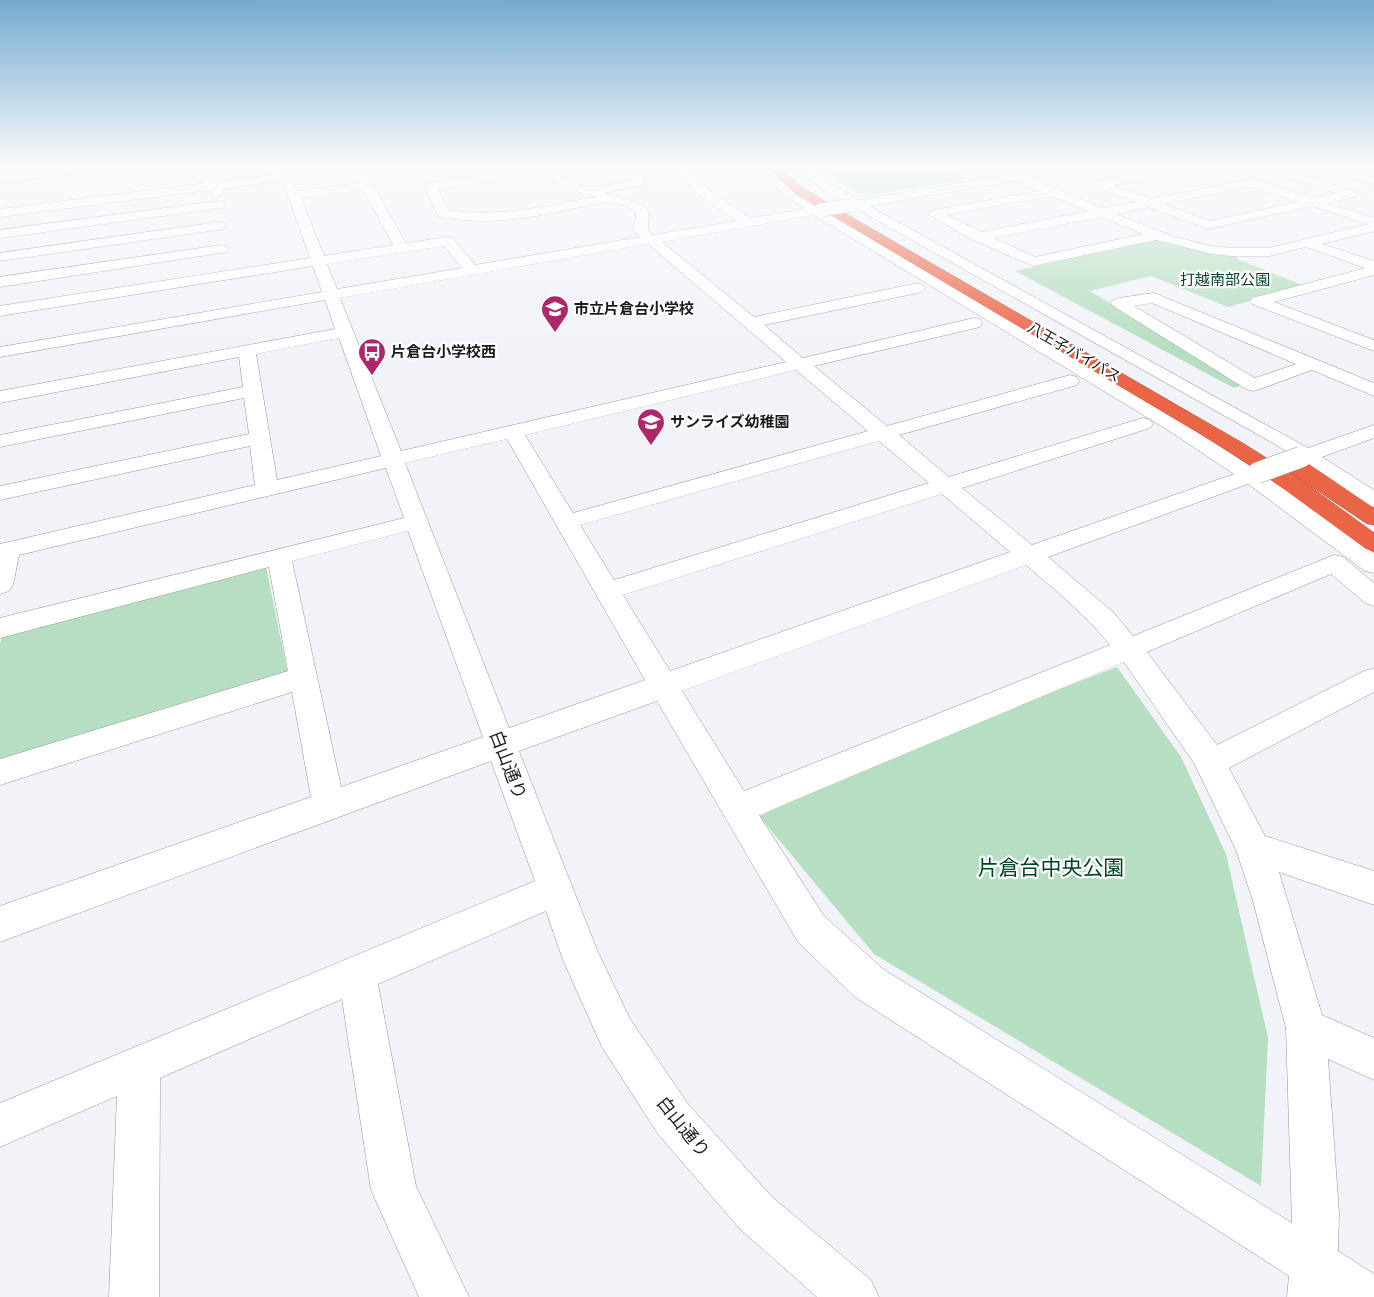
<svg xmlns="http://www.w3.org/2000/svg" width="1374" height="1297" viewBox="0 0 1374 1297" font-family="Inter,'Noto Sans JP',sans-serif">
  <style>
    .green { fill: #b6dec0 }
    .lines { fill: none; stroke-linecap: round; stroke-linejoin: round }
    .minor-casing { stroke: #93959a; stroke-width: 1 }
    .highway-casing { stroke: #a24b37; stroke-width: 1 }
    .minor { fill: #fff; fill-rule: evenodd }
    .highway { fill: #ea6545; fill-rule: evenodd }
    .minor-bridge-far1-casing { stroke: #93959a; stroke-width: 14; stroke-linecap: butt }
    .minor-bridge-casing { stroke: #93959a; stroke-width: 22; stroke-linecap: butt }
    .minor-bridge-far1 { stroke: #fff; stroke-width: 13 }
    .minor-bridge { stroke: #fff; stroke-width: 21 }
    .labels { text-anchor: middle; stroke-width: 4.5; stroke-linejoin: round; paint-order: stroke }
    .far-park-label { font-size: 15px; fill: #014622; stroke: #fff }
    .far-poi-label { font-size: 15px; font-weight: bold; fill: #1b1c1e; stroke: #fff; text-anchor: start }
    .far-street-label { font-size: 15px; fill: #1b1c1e; stroke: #fff }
    .street-label { font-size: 18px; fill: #1b1c1e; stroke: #fff }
    .near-park-label { font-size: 21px; fill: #014622; stroke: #fff }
  </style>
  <rect width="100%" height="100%" fill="#f1f3f8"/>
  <path class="green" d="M 812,166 L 936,166 L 968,179 L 871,195 L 856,193 L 823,172 L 819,172 Z
    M 1156,240 L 1208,253 L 1236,256 L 1237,259 L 1305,286 L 1228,307 L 1151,276 L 1090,291 L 1231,376 L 1242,385 L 1234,388 L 1015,271 Z
    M 266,566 L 288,675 L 0,764 L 0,644 L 2,636 Z
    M 1117,667 L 1181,757 L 1226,854 L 1268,1038 L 1261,1186 L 874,954 L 759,816 L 932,738 Z"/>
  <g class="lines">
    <g class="minor-casing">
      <path id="minor" d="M 80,166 L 115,166 L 109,169 L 0,183 L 0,175 Z
        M 177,166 C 193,166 206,170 217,182 L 273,175 L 264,166 L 277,166 L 288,175 L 298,191 L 360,183 L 350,166 L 362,166 L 406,243 L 448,237 L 453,238 L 475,265 L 640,237 L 634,230 L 636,213 C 631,207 616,202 608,202 C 595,203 580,208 567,210 C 525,219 481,226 438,216 L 425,187 L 427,184 L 537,166 C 559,166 555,174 571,182 C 592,191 612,184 633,180 L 612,166 L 626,166 L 644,177 L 646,179 L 643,185 L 605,193 L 642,204 L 649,212 L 648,230 L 653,235 L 736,221 L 694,191 L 673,166 L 685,166 L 702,185 L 750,218 L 805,209 L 785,195 L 752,166 L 765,166 L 793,189 L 819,207 L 826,207 L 829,213 L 1177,419 L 1253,468 L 1265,468 L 1268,473 L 1266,476 L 1374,553 L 1374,573 L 1365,571 L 1248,484 L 1048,557 L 1114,613 L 1133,636 L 1334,555 L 1343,557 L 1374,583 L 1374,606 L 1365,603 L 1331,574 L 1147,652 L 1217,745 L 1364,671 L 1374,668 L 1374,692 L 1229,768 L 1265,836 L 1374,871 L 1374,905 L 1279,872 L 1322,1015 L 1374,1038 L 1374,1080 L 1328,1059 L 1339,1213 L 1338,1251 L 1374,1274 L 1374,1297 L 1287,1297 L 1289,1276 L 855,997 L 798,942 L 657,701 L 519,751 L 597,950 L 630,1019 L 688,1104 L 772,1197 L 871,1280 L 879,1297 L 817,1297 L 740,1229 L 658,1134 L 602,1047 L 563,960 L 546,911 L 378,984 L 416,1186 L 469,1297 L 419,1297 L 371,1190 L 342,999 L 160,1078 L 159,1297 L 109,1297 L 117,1096 L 0,1147 L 0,1103 L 535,881 L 491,761 L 0,942 L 0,906 L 311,797 L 292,692 L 0,785 L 0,759 L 288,671 L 269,567 L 0,638 L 0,618 L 404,518 L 386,468 L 19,555 L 13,585 L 9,591 L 0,594 L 0,544 L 255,485 L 250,446 L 0,500 L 0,486 L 249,434 L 244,398 L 0,447 L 0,435 L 243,387 L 239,357 L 0,403 L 0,391 L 335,329 L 325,300 L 0,357 L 0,347 L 322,292 L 313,266 L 0,316 L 0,306 L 310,258 L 284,184 L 280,181 L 222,189 L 223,193 L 217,197 L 213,196 L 210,190 L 0,217 L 0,209 L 206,183 ZM 544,172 L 562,187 L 595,197 C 546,206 498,218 448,210 L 438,189 ZM 363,190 L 393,245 L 324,256 L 301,198 ZM 814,215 L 1163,427 L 1234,474 L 1032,545 L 962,488 L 1150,428 L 1153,424 L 1150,420 L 1143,418 L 1136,420 L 949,477 L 899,435 L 1077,385 L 1079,381 L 1077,377 L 1070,375 L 1063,377 L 887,426 L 814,366 L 980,327 L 982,323 L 980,319 L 974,318 L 803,358 L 764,325 L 918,293 L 923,291 L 926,288 L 923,285 L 918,283 L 754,317 L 662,242 ZM 648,244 L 786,362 L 401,451 L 340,298 ZM 444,246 L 462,268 L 337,289 L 327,264 ZM 339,338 L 381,456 L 277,480 L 256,354 ZM 796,370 L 868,431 L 573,513 L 525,435 ZM 507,439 L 645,680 L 509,728 L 405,463 ZM 879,441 L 929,483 L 614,580 L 580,525 ZM 942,494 L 1010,552 L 670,671 L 623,595 ZM 408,531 L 483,737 L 341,787 L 292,561 ZM 1026,565 C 1056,591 1086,615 1110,645 L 744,791 L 682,691 ZM 1124,662 L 1194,763 L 1236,850 L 1253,901 L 1286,1028 L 1292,1223 L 883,969 L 824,916 L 759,815 Z
        M 795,166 L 808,166 L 831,184 L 859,200 L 1002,176 L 982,166 L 998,166 L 1017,173 L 1061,166 L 1087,166 L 1081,169 L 1029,178 L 1103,208 L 1136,202 L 1095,187 L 1093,184 L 1095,181 L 1179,166 L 1203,166 L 1197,169 L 1113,185 L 1151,199 L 1252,179 L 1313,198 L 1336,193 L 1272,173 L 1270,171 L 1276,168 L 1355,191 L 1357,194 L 1355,197 L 1327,203 L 1374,218 L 1374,231 L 1322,244 L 1374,261 L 1374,275 L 1274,302 L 1374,340 L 1374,351 L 1252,304 L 1250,301 L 1252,298 L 1365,268 L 1306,247 L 1269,256 L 1232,256 L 1211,254 L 1157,240 L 1033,266 L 973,240 L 928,214 L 934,210 L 1038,191 L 1014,181 L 869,206 L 1308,448 L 1374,425 L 1374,438 L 1322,457 L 1374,490 L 1374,507 L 1366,505 L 1303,463 L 1294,461 L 1292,455 L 1278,446 L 855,208 L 848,208 L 847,204 L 823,190 ZM 1251,187 L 1298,202 L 1209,221 L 1164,204 ZM 1051,196 L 1088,211 L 982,232 L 947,215 ZM 1312,206 L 1368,224 L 1269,248 L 1232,248 L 1211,246 L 1172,236 L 1116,214 L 1149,207 L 1208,229 ZM 1101,217 L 1143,234 L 1035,257 L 994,238 Z
        M 1320,166 L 1334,166 L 1374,177 L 1374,185 L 1321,169 Z
        M 219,201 L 223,202 L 225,205 L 223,208 L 0,238 L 0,230 Z
        M 219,222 L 224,223 L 226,226 L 224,229 L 0,261 L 0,253 Z
        M 222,245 L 227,246 L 229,249 L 227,252 L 0,287 L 0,277 Z
        M 1154,293 L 1374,383 L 1374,396 L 1312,370 L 1260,389 L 1253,391 L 1246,389 L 1113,306 L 1111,303 L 1113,300 L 1119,298 ZM 1152,303 L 1296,364 L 1255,378 L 1134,306 Z"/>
    </g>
    <g class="highway-casing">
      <path id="highway" d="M 765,166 L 778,166 L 803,188 L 846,214 L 1244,444 L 1301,480 L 1374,533 L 1374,552 L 1366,549 L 1285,490 L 1230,452 L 795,194 Z
        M 1295,459 L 1303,460 L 1374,508 L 1374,525 L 1366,523 L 1287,470 L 1284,465 L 1287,460 Z"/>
    </g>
    <use href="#minor" class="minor"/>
    <use href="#highway" class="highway"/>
    <g class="minor-bridge-far1-casing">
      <path id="minor-bridge-far1" d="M 821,210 L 852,205"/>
    </g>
    <g class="minor-bridge-casing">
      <path id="minor-bridge" d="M 1257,473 L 1301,457"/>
    </g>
    <use href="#minor-bridge-far1" class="minor-bridge-far1"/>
    <use href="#minor-bridge" class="minor-bridge"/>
  </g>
  <linearGradient id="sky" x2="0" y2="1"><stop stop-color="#75abce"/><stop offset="0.48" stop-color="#f9fafc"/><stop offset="1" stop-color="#f9fafc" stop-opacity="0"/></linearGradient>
  <rect width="1374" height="348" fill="url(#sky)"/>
  <defs>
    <g id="school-pin" transform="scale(1.4375)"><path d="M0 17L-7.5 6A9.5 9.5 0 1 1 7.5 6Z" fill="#af276a" stroke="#fff"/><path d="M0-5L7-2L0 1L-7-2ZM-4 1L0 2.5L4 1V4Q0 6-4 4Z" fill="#fff"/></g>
    <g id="bus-pin" transform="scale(1.4375)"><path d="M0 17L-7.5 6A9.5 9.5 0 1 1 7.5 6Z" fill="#af276a" stroke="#fff"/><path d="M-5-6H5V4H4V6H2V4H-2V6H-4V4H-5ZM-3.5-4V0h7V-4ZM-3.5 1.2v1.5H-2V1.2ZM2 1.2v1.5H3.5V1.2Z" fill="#fff"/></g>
  </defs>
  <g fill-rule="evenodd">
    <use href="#school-pin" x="555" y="309"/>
    <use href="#bus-pin" x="372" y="352"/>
    <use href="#school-pin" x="651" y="422"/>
  </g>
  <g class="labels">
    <g class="far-park-label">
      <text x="1225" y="285">打越南部公園</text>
    </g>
    <g class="far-poi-label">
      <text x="574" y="314">市立片倉台小学校</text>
      <text x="391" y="357">片倉台小学校西</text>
      <text x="670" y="427">サンライズ幼稚園</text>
    </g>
    <g class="far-street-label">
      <text transform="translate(1074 352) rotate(30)" y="5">八王子バイパス</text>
    </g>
    <g class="street-label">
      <text transform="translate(508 765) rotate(69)" y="6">白山通り</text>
      <text transform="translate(683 1127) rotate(51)" y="6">白山通り</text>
    </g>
    <g class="near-park-label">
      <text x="1051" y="875">片倉台中央公園</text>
    </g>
  </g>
</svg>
